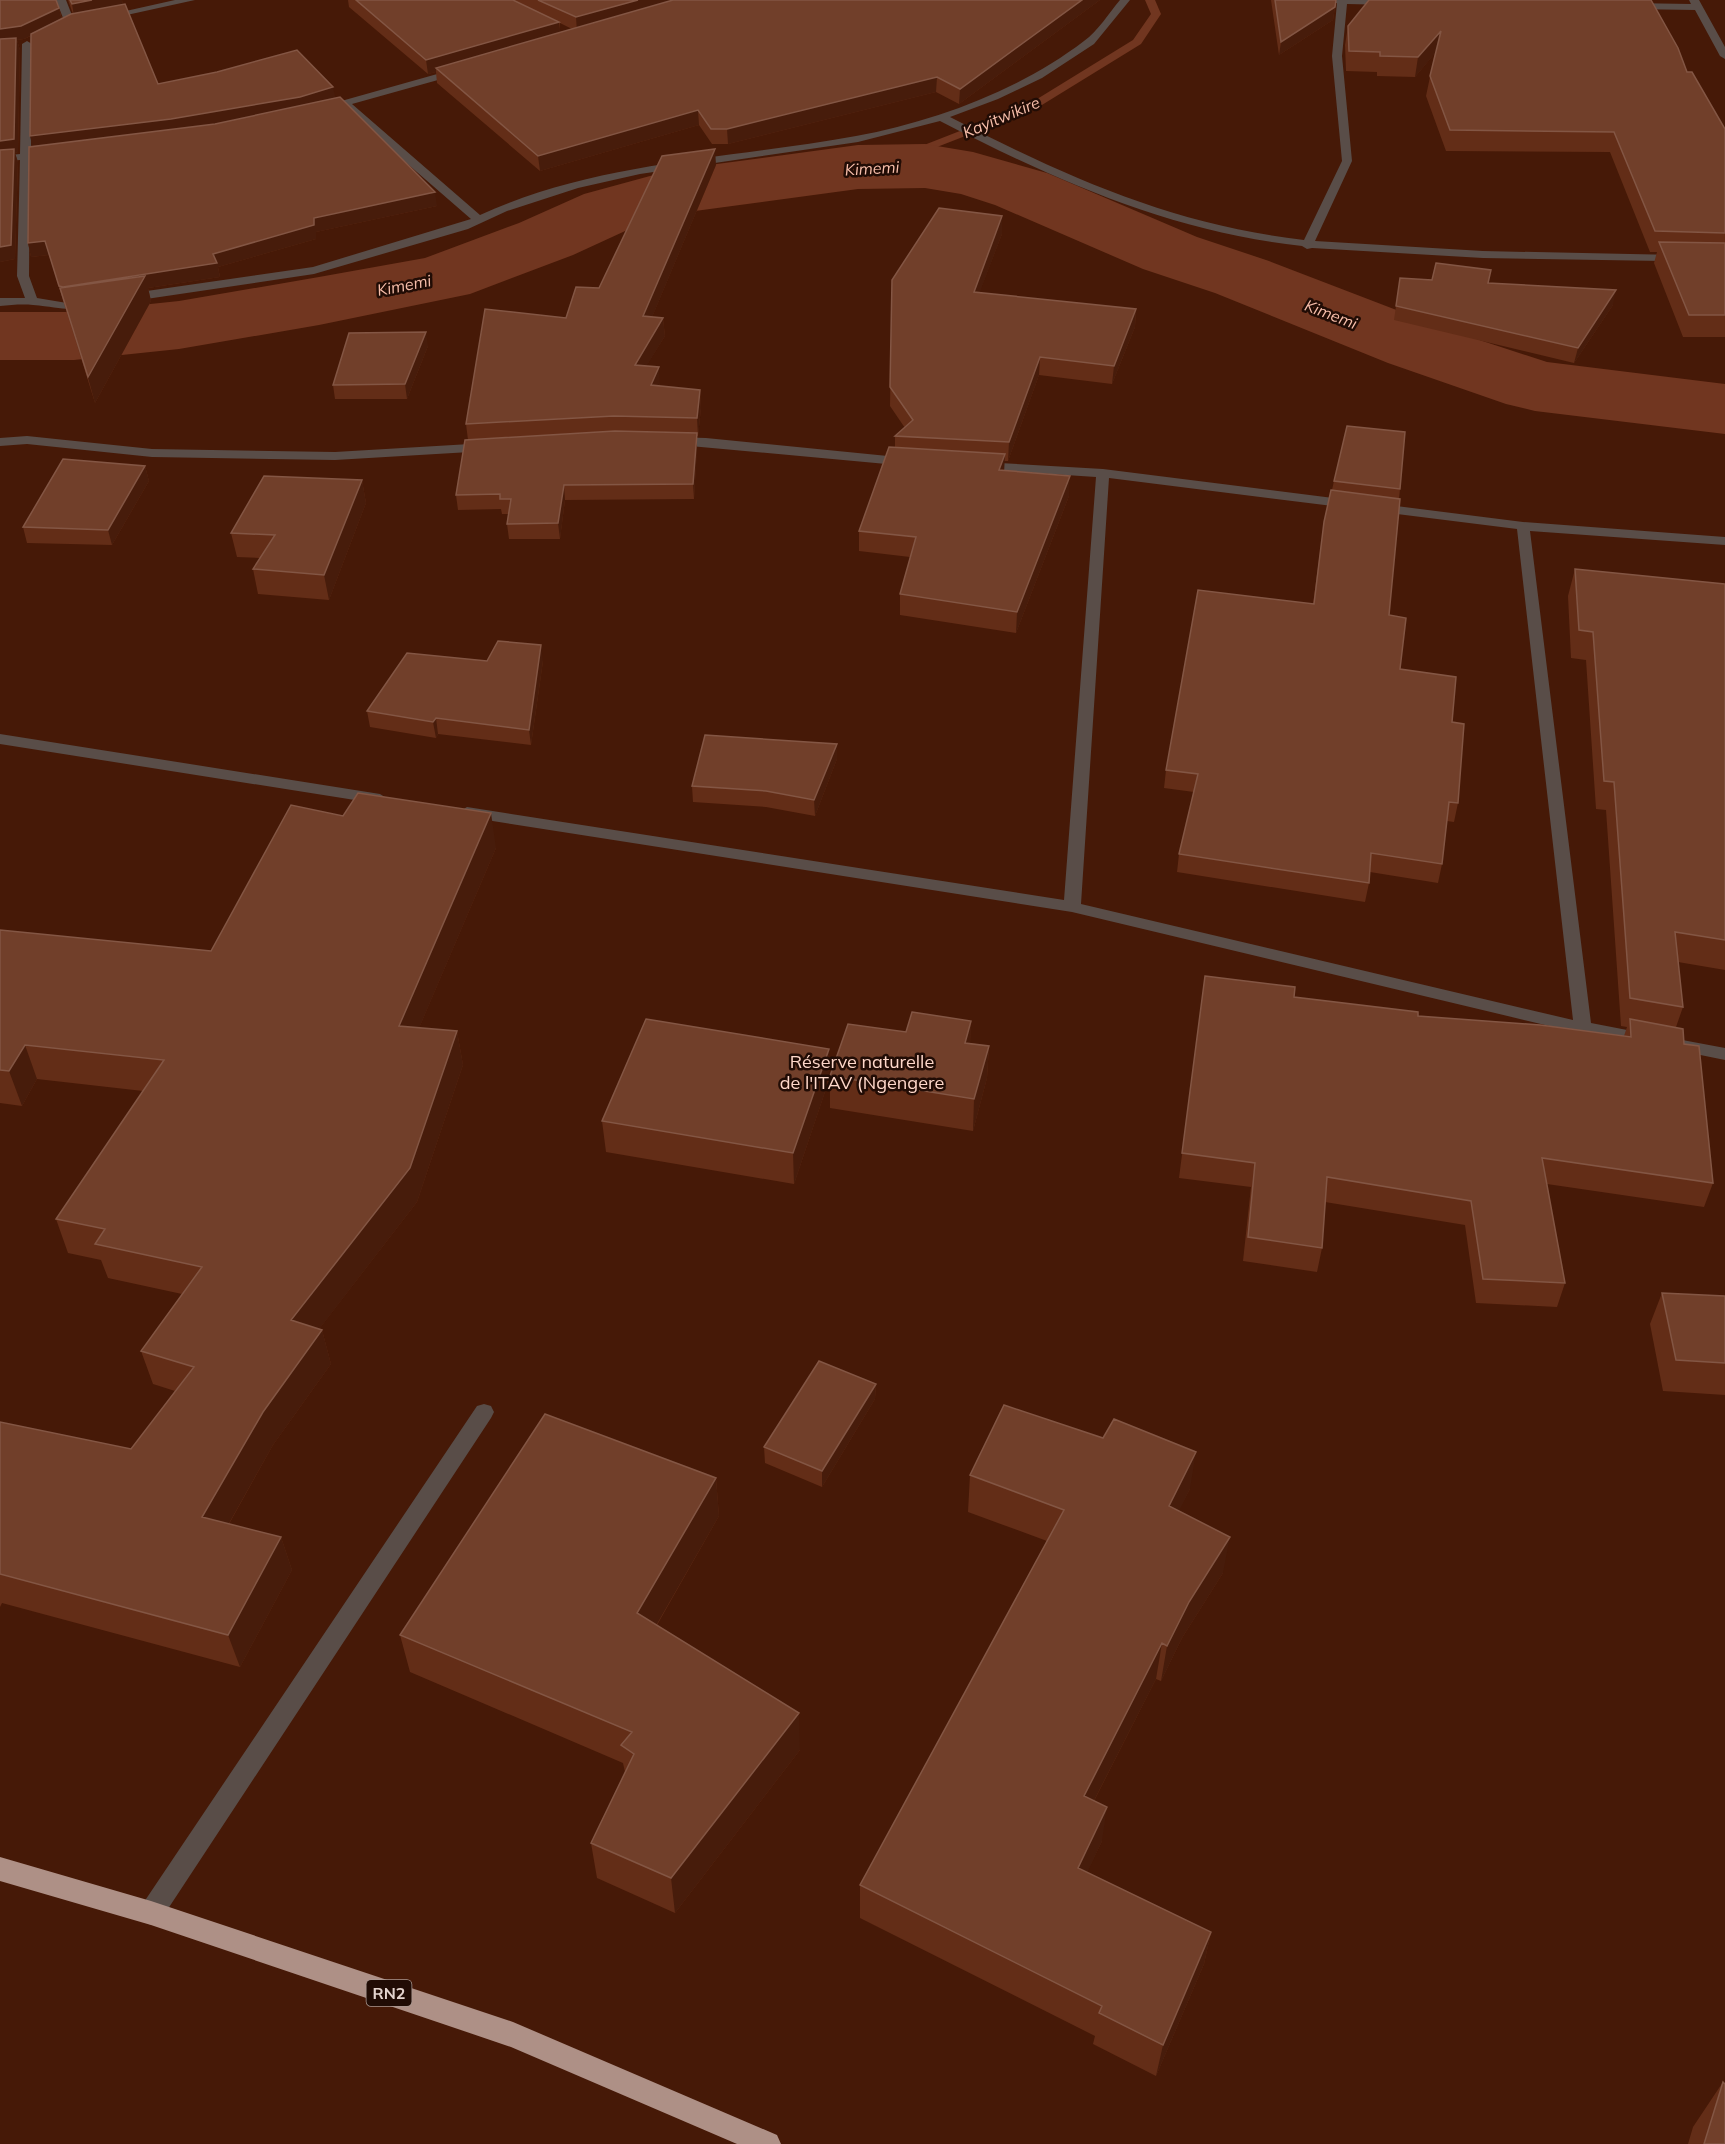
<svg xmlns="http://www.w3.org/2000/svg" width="1725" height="2144" viewBox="0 0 1725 2144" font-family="Mulish,sans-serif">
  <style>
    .green { fill: #461907 }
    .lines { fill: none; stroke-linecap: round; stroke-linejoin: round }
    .stream { fill: #713620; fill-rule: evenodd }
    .river { fill: #713620; fill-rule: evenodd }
    .minor { fill: #594d48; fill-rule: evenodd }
    .highway { fill: #ae9086; fill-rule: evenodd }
    .wall { fill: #632d17; fill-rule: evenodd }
    .shaded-wall { fill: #471c0b }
    .building { fill: #713f2a; stroke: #835644; stroke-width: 1.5 }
    .labels { text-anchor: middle; stroke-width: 5; stroke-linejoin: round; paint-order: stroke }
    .far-water-label { font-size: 16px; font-style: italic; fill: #f7beaa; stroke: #210c05 }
    .shield { fill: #210c05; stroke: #aa9892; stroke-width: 1.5 }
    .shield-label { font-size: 16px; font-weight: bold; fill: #e4d4ce }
    .park-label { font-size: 18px; fill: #ffd8ca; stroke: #210c05 }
  </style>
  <rect width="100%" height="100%" fill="#2b150d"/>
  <path class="green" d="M 0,0 L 1725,0 L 1725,2144 L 0,2144 Z"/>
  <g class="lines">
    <path class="stream" d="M 1145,0 L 1155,0 L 1161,14 L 1141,44 L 1037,108 L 883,168 L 879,169 L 873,165 L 1029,104 L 1133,40 L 1151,14 Z"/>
    <path class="river" d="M 925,144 L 973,152 L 1047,173 L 1197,237 L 1269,261 L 1446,329 L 1547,362 L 1725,384 L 1725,434 L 1535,411 L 1506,404 L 1388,363 L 1215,293 L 1143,269 L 995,205 L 961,194 L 925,188 L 858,189 L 680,213 L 636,226 L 573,255 L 470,294 L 319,325 L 179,349 L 74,360 L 0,360 L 0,312 L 74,312 L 179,301 L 319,277 L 425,258 L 519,223 L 584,194 L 672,170 L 858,145 Z"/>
    <path class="minor" d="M 56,0 L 66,0 L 75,23 L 73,25 L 65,23 Z
      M 175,0 L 195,0 L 104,20 L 99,17 Z
      M 1120,0 L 1130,0 L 1094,44 L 1042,78 L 998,99 L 950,117 C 1066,177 1173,225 1304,240 L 1342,161 L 1332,56 L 1337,3 L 1323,3 L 1318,0 L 1395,0 L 1395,4 L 1392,5 L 1347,4 L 1342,56 L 1352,161 L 1315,241 L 1483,251 L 1725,256 L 1725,262 L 1483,258 L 1312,248 L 1307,249 L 1302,246 C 1171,232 1055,180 940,121 L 858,142 L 640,174 L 578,188 L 507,211 L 468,229 L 314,274 L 126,302 L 120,298 L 126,294 L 313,267 L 471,219 L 342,107 L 320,111 L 320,107 L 455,69 L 463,69 L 463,73 L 352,104 L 480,215 C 598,161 730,159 856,136 C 936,121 1020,90 1084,41 C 1098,31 1109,13 1120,0 Z
      M 1689,0 L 1699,0 L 1725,47 L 1725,59 L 1720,56 L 1695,10 L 1630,9 L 1625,6 L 1630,3 L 1691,4 Z
      M 27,41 L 32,44 L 31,153 L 51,151 L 56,154 L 51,157 L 30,159 L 29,276 L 37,298 L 67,303 L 94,300 L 94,306 C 67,312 59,307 33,305 C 22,304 11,305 0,306 L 0,298 L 25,298 L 17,276 L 20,160 L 0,162 L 0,156 L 20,154 L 22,44 Z
      M 27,436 L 152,449 L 335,452 L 487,443 L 494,447 L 487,451 L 335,460 L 152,457 L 27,444 L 0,446 L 0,438 Z
      M 673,437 L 706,438 L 908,458 L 915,462 L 908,466 L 668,444 L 666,441 L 668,438 Z
      M 981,462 L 1103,469 L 1523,522 L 1725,537 L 1725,545 L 1530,531 L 1591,1023 L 1653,1035 L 1656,1039 L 1653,1043 L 1647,1045 L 1583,1034 L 1072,912 L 461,816 L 459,812 L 467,807 L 1064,900 L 1096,477 L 976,469 L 974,466 L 976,463 ZM 1109,478 L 1517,529 L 1573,1020 L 1081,904 Z
      M 0,734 L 380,794 L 388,799 L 380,804 L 0,744 Z
      M 1677,1039 L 1725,1048 L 1725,1060 L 1671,1049 L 1668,1045 L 1671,1041 Z
      M 484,1404 L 491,1406 L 494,1412 L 491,1418 L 160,1921 L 151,1925 L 142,1921 L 139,1913 L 142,1905 L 477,1406 Z"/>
    <path class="highway" d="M 0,1857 L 151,1901 L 513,2022 L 777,2135 L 781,2144 L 737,2144 L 511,2047 L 151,1925 L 0,1881 Z"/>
  </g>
  <path class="wall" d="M 0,0 L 59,8 L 62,19 L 73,14 L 68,0 L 122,0 L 123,5 L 158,84 L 335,98 L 437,206 L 316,232 L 316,239 L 218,267 L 220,277 L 148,288 L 151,301 L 95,403 L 49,255 L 31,257 L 28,243 L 33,147 L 31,36 L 24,39 L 17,40 L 20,50 L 18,152 L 15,153 L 18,162 L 15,259 L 0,262 Z
    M 348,0 L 1100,0 L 959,104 L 936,92 L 728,144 L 712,144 L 699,125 L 540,171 L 437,83 L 436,72 L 428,74 L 349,7 ZM 560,23 L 572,29 L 560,32 Z
    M 1271,0 L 1336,0 L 1333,20 L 1279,55 Z
    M 1348,26 L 1687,72 L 1725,129 L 1725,337 L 1683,337 L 1654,263 L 1657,252 L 1650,252 L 1610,152 L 1446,151 L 1426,96 L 1435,53 L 1415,77 L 1377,76 L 1377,72 L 1346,71 L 1345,45 Z
    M 716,165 L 652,317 L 663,318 L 665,336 L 646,366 L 660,384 L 659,386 L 700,390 L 701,408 L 698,436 L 697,436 L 697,448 L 694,499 L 565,500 L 560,539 L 509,539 L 507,524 L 508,514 L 502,514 L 501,509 L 458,510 L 456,495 L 468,440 L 466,424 L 566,318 L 599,288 Z
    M 1002,216 L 1002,234 L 979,293 L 1136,309 L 1135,327 L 1112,384 L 1039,375 L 1008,461 L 1004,461 L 1004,471 L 1069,496 L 1016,633 L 900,615 L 900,594 L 910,557 L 859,551 L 859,531 L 895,447 L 895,436 L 905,428 L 890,406 L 892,280 Z
    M 1400,278 L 1488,283 L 1613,305 L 1574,363 L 1394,320 Z
    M 428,346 L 407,399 L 335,399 L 333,385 Z
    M 145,466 L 149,481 L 112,545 L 27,543 L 23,527 Z
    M 362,480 L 366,503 L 329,600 L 258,594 L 253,569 L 260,558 L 237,557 L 231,533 Z
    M 1334,481 L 1400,489 L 1399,499 L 1389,615 L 1400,669 L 1452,722 L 1458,803 L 1454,822 L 1447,821 L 1442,864 L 1438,883 L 1370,872 L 1369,883 L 1365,902 L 1177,872 L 1179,854 L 1194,792 L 1164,788 L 1166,770 L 1313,604 L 1324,522 L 1332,490 Z
    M 1575,569 L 1725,584 L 1725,970 L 1678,962 L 1683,1007 L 1676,1027 L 1684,1044 L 1713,1183 L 1704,1207 L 1547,1184 L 1565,1283 L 1557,1307 L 1476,1303 L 1465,1225 L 1325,1202 L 1322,1248 L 1317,1272 L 1243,1261 L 1251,1187 L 1179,1178 L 1205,976 L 1294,997 L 1418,1016 L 1624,1036 L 1627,1027 L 1621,1026 L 1606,810 L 1596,809 L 1586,660 L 1571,658 L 1568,596 Z
    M 487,661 L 543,661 L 531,745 L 438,734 L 436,738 L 370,727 L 367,711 Z
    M 837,759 L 815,816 L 766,807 L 693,802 L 692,786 Z
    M 343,816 L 496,848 L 419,1028 L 457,1031 L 463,1065 L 417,1202 L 319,1329 L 322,1330 L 331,1364 L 273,1445 L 229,1524 L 281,1537 L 292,1570 L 240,1667 L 2,1603 L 0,1607 L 0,1422 L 131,1449 L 175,1391 L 153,1384 L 141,1351 L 182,1294 L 108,1278 L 101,1260 L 68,1253 L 56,1219 L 143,1091 L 37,1079 L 22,1106 L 0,1103 L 0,930 L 211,951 Z
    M 971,1021 L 970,1043 L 989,1046 L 987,1078 L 973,1131 L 830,1108 L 830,1076 L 906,1032 Z
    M 829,1049 L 829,1080 L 794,1184 L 606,1152 L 602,1121 Z
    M 1662,1293 L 1725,1296 L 1725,1395 L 1663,1391 L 1650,1324 Z
    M 876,1384 L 875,1399 L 822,1487 L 765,1463 L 764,1447 Z
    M 970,1475 L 1190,1489 L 1178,1511 L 1223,1573 L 1182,1638 L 1161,1681 L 1156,1679 L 1094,1801 L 1102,1841 L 1087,1872 L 1211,1932 L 1204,1964 L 1156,2076 L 1093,2044 L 1095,2036 L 860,1918 L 860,1885 L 1047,1541 L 968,1512 Z
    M 716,1478 L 719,1516 L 657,1625 L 800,1750 L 675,1913 L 597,1878 L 591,1843 L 625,1772 L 623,1763 L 410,1672 L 400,1635 Z
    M 1723,2082 L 1725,2144 L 1688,2144 L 1693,2127 Z"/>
  <path class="shaded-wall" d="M 92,0 L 122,0 L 124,7 L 74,16 L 72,4 Z
    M 638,0 L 690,0 L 577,32 L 576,17 Z
    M 1082,0 L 1100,0 L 959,104 L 960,89 Z
    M 1335,7 L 1333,20 L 1279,55 L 1281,42 Z
    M 59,8 L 62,21 L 24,39 L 17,40 L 20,50 L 18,152 L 15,153 L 18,162 L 15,259 L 0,262 L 0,29 Z
    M 559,22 L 561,36 L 436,68 L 436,72 L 428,74 L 426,60 Z
    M 1441,31 L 1437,51 L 1415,77 L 1418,57 Z
    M 937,77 L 936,92 L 728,144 L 727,129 Z
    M 333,87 L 336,100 L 174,133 L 33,149 L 30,136 Z
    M 698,110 L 699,125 L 540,171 L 538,156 Z
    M 715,149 L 716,165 L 645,334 L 643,316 Z
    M 435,192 L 437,206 L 316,232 L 316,239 L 218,267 L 220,277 L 148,288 L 151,301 L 95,403 L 63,287 L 213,254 L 314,218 Z
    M 1002,216 L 1002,234 L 973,310 L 974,292 Z
    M 45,241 L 49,255 L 31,257 L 28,243 Z
    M 1616,290 L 1613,305 L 1574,363 L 1578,348 Z
    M 1136,309 L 1135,327 L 1112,384 L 1114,366 Z
    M 663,318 L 665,336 L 636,383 L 635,365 Z
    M 426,332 L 428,346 L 407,399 L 405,384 Z
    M 1040,357 L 1039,375 L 1008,461 L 1009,442 Z
    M 659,367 L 660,384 L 652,403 L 651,385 Z
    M 700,390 L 701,408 L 698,436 L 697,418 Z
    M 697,433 L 697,448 L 694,499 L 693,484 Z
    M 1005,454 L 1004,474 L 999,470 Z
    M 145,466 L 149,481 L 112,545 L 108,530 Z
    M 1070,476 L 1069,496 L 1016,633 L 1017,612 Z
    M 362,480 L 366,503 L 329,600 L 324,575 Z
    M 564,485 L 565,500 L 560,539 L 558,523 Z
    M 541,645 L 543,661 L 531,745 L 529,730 Z
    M 436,718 L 438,734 L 436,738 L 433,722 Z
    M 837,744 L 837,759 L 815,816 L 814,800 Z
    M 491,813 L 496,848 L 405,1061 L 399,1026 Z
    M 971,1021 L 970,1052 L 965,1043 Z
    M 457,1031 L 463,1065 L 417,1202 L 300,1354 L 291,1320 Z
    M 25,1045 L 37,1079 L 22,1106 L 9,1071 Z
    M 989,1046 L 987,1078 L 973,1131 L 974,1099 Z
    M 829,1049 L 829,1080 L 794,1184 L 793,1153 Z
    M 322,1330 L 331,1364 L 273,1445 L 214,1550 L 202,1517 L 263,1412 Z
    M 876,1384 L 875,1399 L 822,1487 L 822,1471 Z
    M 1196,1452 L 1190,1489 L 1163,1543 L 1169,1506 Z
    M 716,1478 L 719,1516 L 642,1650 L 637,1613 Z
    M 281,1537 L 292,1570 L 240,1667 L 228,1635 Z
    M 1230,1537 L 1223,1573 L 1182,1638 L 1161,1681 L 1167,1646 L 1189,1602 Z
    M 1162,1643 L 1156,1679 L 1079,1830 L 1084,1796 Z
    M 799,1713 L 800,1750 L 675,1913 L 671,1878 Z
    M 1107,1807 L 1102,1841 L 1074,1901 L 1078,1868 Z
    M 1211,1932 L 1204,1964 L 1156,2076 L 1163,2045 Z"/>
  <path class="building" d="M 0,0 L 56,0 L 59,8 L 21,26 L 0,29 Z
    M 70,0 L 92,0 L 72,4 Z
    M 356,0 L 513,0 L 559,22 L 426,60 Z
    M 538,0 L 638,0 L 576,17 Z
    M 673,0 L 1082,0 L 960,89 L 937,77 L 727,129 L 711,129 L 698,110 L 538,156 L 436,68 Z
    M 1275,0 L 1336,0 L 1335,7 L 1281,42 Z
    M 1369,0 L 1651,0 L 1678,48 L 1687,72 L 1692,72 L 1725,129 L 1725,233 L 1655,231 L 1614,132 L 1450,130 L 1430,76 L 1441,31 L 1418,57 L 1380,56 L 1380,52 L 1349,51 L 1348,26 Z
    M 125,4 L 158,84 L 217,72 L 297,50 L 333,87 L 300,97 L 171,119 L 30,136 L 31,34 L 71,14 Z
    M 16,38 L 14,139 L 0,141 L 0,39 Z
    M 340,97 L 435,192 L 314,218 L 314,225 L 213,254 L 217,263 L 63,287 L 59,286 L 45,241 L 28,243 L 29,147 L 215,124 Z
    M 14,149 L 11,245 L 0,247 L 0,150 Z
    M 715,149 L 643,316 L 663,318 L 635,365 L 659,367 L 651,385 L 700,390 L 697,418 L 614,416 L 466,424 L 485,309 L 566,318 L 576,287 L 599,288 L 662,156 Z
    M 939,208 L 1002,216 L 974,292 L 1136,309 L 1114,366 L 1040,357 L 1009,442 L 895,436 L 913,420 L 890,387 L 892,280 Z
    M 1659,242 L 1725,243 L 1725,315 L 1689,315 Z
    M 1436,263 L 1491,270 L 1488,283 L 1616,290 L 1578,348 L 1396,306 L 1400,278 L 1432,280 Z
    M 145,276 L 88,377 L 60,288 Z
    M 426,332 L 405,384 L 333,385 L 349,333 Z
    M 1347,426 L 1405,432 L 1400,489 L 1334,481 Z
    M 615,431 L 697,433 L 693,484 L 564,485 L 558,523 L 507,524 L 511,499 L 500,499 L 500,494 L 456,495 L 465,440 Z
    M 889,447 L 1005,454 L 999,470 L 1070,476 L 1017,612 L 900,594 L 916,537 L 859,531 Z
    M 63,459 L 145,466 L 108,530 L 23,527 Z
    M 264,476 L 362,480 L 324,575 L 253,569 L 275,535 L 231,533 Z
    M 1331,490 L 1400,499 L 1389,615 L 1406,618 L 1400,669 L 1456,677 L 1452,722 L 1464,724 L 1458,803 L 1449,802 L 1442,864 L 1371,853 L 1369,883 L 1179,854 L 1198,774 L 1166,770 L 1198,590 L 1314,604 L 1324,522 Z
    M 1575,569 L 1725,584 L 1725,940 L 1675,932 L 1683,1007 L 1630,998 L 1614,782 L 1604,781 L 1593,632 L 1579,630 Z
    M 498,641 L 541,645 L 529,730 L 436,718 L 433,722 L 367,711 L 407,653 L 487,661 Z
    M 705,735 L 837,744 L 814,800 L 766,791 L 692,786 Z
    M 358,793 L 491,813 L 399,1026 L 457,1031 L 410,1168 L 291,1320 L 322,1330 L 263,1412 L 202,1517 L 281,1537 L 228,1635 L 0,1574 L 0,1422 L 131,1449 L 194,1367 L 141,1351 L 202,1267 L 95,1244 L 105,1229 L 56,1219 L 164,1060 L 25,1045 L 9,1071 L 0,1070 L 0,930 L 211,951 L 291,805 L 343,816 Z
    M 1205,976 L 1295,987 L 1294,997 L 1418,1012 L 1418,1016 L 1540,1025 L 1631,1037 L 1630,1019 L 1683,1029 L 1684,1044 L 1699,1046 L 1713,1183 L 1542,1158 L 1565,1283 L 1483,1279 L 1471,1201 L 1327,1177 L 1322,1248 L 1248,1237 L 1255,1163 L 1182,1153 Z
    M 912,1012 L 971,1021 L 965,1043 L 989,1046 L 974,1099 L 830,1076 L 848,1024 L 906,1032 Z
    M 646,1019 L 829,1049 L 793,1153 L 602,1121 Z
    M 1662,1293 L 1725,1296 L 1725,1363 L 1676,1360 Z
    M 819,1361 L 876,1384 L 822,1471 L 764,1447 Z
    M 1004,1405 L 1103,1438 L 1114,1419 L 1196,1452 L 1169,1506 L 1230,1537 L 1189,1602 L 1167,1646 L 1162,1643 L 1084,1796 L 1107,1807 L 1078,1868 L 1211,1932 L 1163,2045 L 1099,2013 L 1102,2006 L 860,1885 L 1064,1510 L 970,1475 Z
    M 545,1414 L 716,1478 L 637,1613 L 799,1713 L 671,1878 L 591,1843 L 634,1754 L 621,1745 L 632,1732 L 400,1635 Z
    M 1723,2082 L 1725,2084 L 1725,2144 L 1704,2144 Z"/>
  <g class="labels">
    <g class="far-water-label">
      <text transform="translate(1001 117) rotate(-23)" y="6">Kayitwikire</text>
      <text transform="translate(872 168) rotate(-3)" y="6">Kimemi</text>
      <text transform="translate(404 285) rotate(-11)" y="6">Kimemi</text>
      <text transform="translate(1331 314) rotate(21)" y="6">Kimemi</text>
    </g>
    <rect class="shield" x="366.5" y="1980" width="45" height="26" rx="4.5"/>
    <g class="shield-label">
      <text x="389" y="1999">RN2</text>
    </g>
    <g class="park-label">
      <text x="862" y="1068">Réserve naturelle<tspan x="862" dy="21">de l'ITAV (Ngengere</tspan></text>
    </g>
  </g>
</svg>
